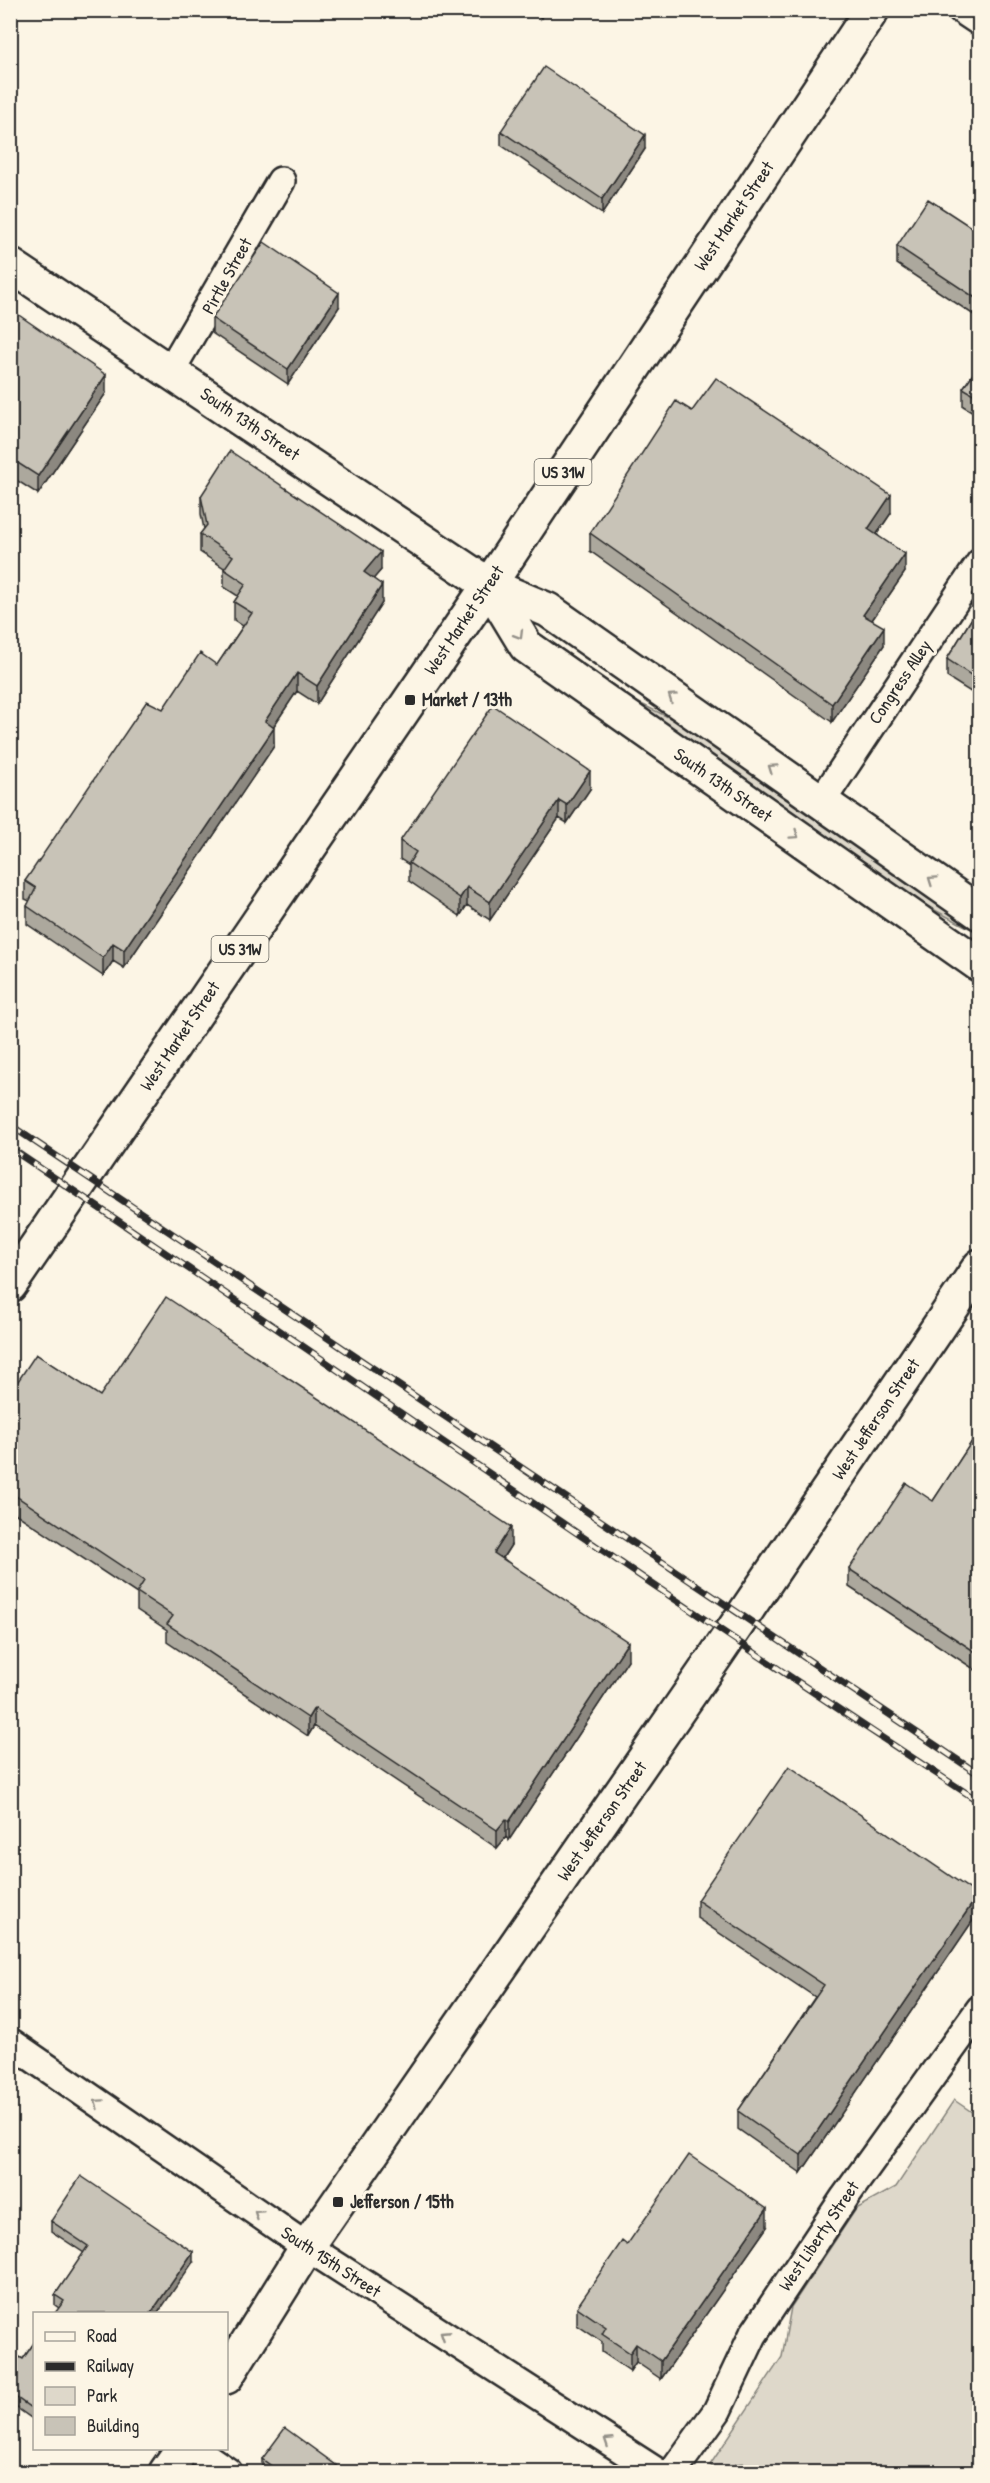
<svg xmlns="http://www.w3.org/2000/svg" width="990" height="2483" viewBox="0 0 990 2483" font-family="'Patrick Hand',sans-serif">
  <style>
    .green { fill: #ded8ca; stroke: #84827a; stroke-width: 1.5 }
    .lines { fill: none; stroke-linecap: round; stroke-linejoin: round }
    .street-casing { stroke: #2b2b2b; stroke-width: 32 }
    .secondary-casing { stroke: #2b2b2b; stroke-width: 38 }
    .primary-casing { stroke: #2b2b2b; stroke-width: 38 }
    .street { stroke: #fcf5e5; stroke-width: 27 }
    .secondary { stroke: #fcf5e5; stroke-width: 33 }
    .primary { stroke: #fcf5e5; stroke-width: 33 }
    .rail-casing { stroke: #2b2b2b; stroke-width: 7 }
    .rail { stroke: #fcf5e5; stroke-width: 4.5; stroke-dasharray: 14; stroke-linecap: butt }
    .wall { fill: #aca89d; stroke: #2b2b2b; stroke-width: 1.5 }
    .shaded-wall { fill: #8c8880; stroke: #2b2b2b; stroke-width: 1.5 }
    .building { fill: #c8c3b7; stroke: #2b2b2b; stroke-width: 1.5 }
    .oneway { stroke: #949088 }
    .poi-dot { fill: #2b2b2b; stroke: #fcf5e5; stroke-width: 2 }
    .labels { text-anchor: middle; stroke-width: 6; stroke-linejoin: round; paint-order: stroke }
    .shield { fill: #fcf5e5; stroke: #6a6863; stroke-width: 1.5 }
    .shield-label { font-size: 16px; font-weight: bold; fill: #2b2b2b }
    .street-label { font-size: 18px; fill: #2b2b2b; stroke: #fcf5e5 }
    .poi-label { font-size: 18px; font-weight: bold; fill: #2b2b2b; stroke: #fcf5e5; text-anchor: start }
  </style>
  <rect width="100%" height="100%" fill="#fcf5e5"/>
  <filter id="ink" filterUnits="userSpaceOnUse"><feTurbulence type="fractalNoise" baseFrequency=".0167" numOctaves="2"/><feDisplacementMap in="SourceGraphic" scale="12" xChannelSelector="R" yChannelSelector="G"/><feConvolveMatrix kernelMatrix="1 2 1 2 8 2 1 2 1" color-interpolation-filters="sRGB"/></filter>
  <g filter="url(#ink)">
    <path class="green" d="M 536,631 L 639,703 L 718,741 L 979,926 L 979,933 L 890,887 L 534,636 Z
      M 954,2100 L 979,2117 L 979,2472 L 757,2472 L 743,2463 L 736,2464 L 730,2472 L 722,2472 L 710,2465 L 782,2357 L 791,2307 L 856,2209 L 896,2187 Z"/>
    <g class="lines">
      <g class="street-casing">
        <path id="street" d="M 962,10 L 980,22
          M 171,370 L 281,181
          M 821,802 L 980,563
          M 10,2042 L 307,2247 L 657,2472
          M 193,2448 L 228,2472
          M 673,2472 L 717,2411 L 753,2335 L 845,2197 L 980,2009"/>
      </g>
      <g class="secondary-casing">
        <path id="secondary" d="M 10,265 L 489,585 L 548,610 L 980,913
          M 489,585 L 526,646 L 980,965
          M 226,2377 L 307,2247 L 717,1654 L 980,1266
          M 166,2472 L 183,2448"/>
      </g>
      <g class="primary-casing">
        <path id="primary" d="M 10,1285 L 489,585 L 872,10"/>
      </g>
      <use href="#street" class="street"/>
      <use href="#secondary" class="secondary"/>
      <use href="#primary" class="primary"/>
      <g class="rail-casing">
        <path id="rail" d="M 10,1125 L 980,1775
          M 10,1148 C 334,1365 653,1589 980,1802"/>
      </g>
      <use href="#rail" class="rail"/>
    </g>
    <path class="wall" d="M 529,10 L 546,10 L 541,18 Z
      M 501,131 L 645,149 L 602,214 L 501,145 Z
      M 980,233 L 980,319 L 897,264 L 897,246 Z
      M 339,307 L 288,384 L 212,333 L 212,318 Z
      M 10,309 L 106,393 L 38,494 L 10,476 Z
      M 980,364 L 980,416 L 963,406 L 963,388 Z
      M 692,411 L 891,513 L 877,534 L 905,572 L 872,620 L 884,645 L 832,722 L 590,551 L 590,533 Z
      M 201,496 L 381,570 L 373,579 L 382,603 L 317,704 L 297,691 L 273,727 L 274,746 L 124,968 L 113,961 L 103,976 L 27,924 L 27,906 L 30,901 L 25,899 L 25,881 L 163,709 L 217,665 L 243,626 L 234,620 L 234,602 L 238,596 L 224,587 L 224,568 L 200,552 L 200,534 L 204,529 L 201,514 Z
      M 980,583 L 980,698 L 947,677 L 947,659 L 975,613 L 972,611 L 972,594 Z
      M 590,789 L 567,823 L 559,818 L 490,920 L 467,905 L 460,916 L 409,881 L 409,865 L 400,859 L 400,841 Z
      M 10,1393 L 100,1396 L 511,1545 L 503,1558 L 628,1660 L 509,1840 L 506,1837 L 497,1848 L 314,1726 L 308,1736 L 167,1642 L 167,1630 L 137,1610 L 137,1594 L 10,1510 Z
      M 980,1429 L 980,1673 L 849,1587 L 849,1569 L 933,1501 Z
      M 697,1900 L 978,1913 L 801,2173 L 738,2129 L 738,2111 L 815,1997 L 697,1918 Z
      M 51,2221 L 193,2262 L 59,2308 L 55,2305 L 55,2295 L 84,2253 L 51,2231 Z
      M 767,2227 L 661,2379 L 636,2362 L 630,2371 L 602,2352 L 602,2342 L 577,2325 L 577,2307 L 627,2245 Z
      M 34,2343 L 34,2420 L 10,2403 L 10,2352 L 23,2359 Z
      M 262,2459 L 340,2472 L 266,2472 L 262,2469 Z"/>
    <path class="shaded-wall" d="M 541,10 L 546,10 L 541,18 Z
      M 645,135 L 645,149 L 602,214 L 602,199 Z
      M 339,293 L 339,307 L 288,384 L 288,369 Z
      M 106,375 L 106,393 L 38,494 L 38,476 Z
      M 891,495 L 891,513 L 868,547 L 868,529 Z
      M 381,552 L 381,570 L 364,590 L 364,572 Z
      M 905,554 L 905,572 L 863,633 L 863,615 Z
      M 382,585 L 382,603 L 317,704 L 317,686 Z
      M 884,627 L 884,645 L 832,722 L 832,704 Z
      M 297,673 L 297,691 L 265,739 L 265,721 Z
      M 274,728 L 274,746 L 124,968 L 124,950 Z
      M 590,771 L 590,789 L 567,823 L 567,805 Z
      M 559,800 L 559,818 L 490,920 L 490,902 Z
      M 467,887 L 467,905 L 460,916 L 460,898 Z
      M 113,943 L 113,961 L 103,976 L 103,958 Z
      M 511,1527 L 511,1545 L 494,1571 L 494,1553 Z
      M 628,1642 L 628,1660 L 509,1840 L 509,1822 Z
      M 314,1708 L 314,1726 L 308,1736 L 308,1718 Z
      M 506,1819 L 506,1837 L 497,1848 L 497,1830 Z
      M 978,1895 L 978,1913 L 801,2173 L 801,2155 Z
      M 767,2209 L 767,2227 L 661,2379 L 661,2361 Z
      M 193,2252 L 193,2262 L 158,2313 L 151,2313 Z
      M 636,2344 L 636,2362 L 630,2371 L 630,2353 Z"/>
    <path class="building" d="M 544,67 L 645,135 L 602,199 L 501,131 Z
      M 928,199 L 980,233 L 980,301 L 897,246 Z
      M 264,242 L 339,293 L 288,369 L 212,318 Z
      M 10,309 L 106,375 L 38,476 L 10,458 Z
      M 980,364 L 980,398 L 963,388 Z
      M 716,378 L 891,495 L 868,529 L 905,554 L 863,615 L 884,627 L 832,704 L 590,533 L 676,401 L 692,411 Z
      M 230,451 L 381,552 L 364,572 L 382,585 L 317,686 L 297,673 L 265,721 L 274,728 L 124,950 L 113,943 L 103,958 L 27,906 L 36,888 L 25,881 L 147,701 L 163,709 L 200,653 L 217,665 L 252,613 L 234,602 L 246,584 L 224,569 L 233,556 L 200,534 L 207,525 L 201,496 Z
      M 980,583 L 980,598 L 972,594 Z
      M 980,605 L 980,681 L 947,659 Z
      M 493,705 L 590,771 L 567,805 L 559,800 L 490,902 L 467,887 L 460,898 L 409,863 L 416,852 L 400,841 Z
      M 166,1297 L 511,1527 L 494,1553 L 628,1642 L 509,1822 L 506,1819 L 497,1830 L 314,1708 L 308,1718 L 167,1624 L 173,1616 L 137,1592 L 144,1581 L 10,1492 L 10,1393 L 36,1354 L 100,1396 Z
      M 980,1429 L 980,1655 L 849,1569 L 906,1483 L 933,1501 Z
      M 789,1766 L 978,1895 L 801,2155 L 738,2111 L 824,1985 L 697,1900 Z
      M 689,2155 L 767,2209 L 661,2361 L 636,2344 L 630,2353 L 602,2334 L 606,2327 L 577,2307 L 622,2241 L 627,2245 Z
      M 81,2176 L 193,2252 L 151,2313 L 55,2313 L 64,2301 L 55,2295 L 88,2246 L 51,2221 Z
      M 34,2343 L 34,2410 L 10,2393 L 10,2352 L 23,2359 Z
      M 285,2428 L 340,2468 L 337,2472 L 280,2472 L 262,2459 Z"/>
    <defs><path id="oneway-chevron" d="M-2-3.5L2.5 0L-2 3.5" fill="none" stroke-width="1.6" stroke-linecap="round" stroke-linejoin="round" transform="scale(1.5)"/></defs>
    <g class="oneway">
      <use href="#oneway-chevron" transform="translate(519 635) rotate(59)"/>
      <use href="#oneway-chevron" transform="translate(672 697) rotate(-145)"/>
      <use href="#oneway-chevron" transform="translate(772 768) rotate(-145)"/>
      <use href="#oneway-chevron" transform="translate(795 835) rotate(35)"/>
      <use href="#oneway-chevron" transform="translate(932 880) rotate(-145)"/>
      <use href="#oneway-chevron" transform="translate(98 2103) rotate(-145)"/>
      <use href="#oneway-chevron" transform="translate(258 2214) rotate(-145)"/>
      <use href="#oneway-chevron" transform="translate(444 2335) rotate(-147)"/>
      <use href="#oneway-chevron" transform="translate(608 2441) rotate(-147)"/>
    </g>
  </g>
  <g class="poi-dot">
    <rect x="404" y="694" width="12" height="12" rx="3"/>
    <rect x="332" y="2196" width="12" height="12" rx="3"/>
  </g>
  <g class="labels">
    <g class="shield">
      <rect x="534.5" y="459" width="57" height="26" rx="4.5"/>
      <rect x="211.5" y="936" width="57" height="26" rx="4.5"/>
    </g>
    <g class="shield-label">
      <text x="563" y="478">US 31W</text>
      <text x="240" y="955">US 31W</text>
    </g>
    <g class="street-label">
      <text transform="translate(734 216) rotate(-56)" y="6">West Market Street</text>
      <text transform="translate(227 276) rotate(-61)" y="6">Pirtle Street</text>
      <text transform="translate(250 424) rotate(34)" y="6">South 13th Street</text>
      <text transform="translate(464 620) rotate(-56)" y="6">West Market Street</text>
      <text transform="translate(900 682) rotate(-56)" y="6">Congress Alley</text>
      <text transform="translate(723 785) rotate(35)" y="6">South 13th Street</text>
      <text transform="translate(180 1036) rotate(-56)" y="6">West Market Street</text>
      <text transform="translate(876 1419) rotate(-56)" y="6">West Jefferson Street</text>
      <text transform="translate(602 1821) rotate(-55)" y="6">West Jefferson Street</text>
      <text transform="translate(819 2236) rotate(-56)" y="6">West Liberty Street</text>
      <text transform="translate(331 2262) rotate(33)" y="6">South 15th Street</text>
    </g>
    <g class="poi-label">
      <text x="422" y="706">Market / 13th</text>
      <text x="350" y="2208">Jefferson / 15th</text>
    </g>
  </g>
  <rect width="990" height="2483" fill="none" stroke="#fcf5e5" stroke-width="36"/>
  <rect x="18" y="18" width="954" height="2447" fill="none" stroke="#2b2b2b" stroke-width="2" filter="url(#ink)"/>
  <rect x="33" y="2312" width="195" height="138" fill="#fcf5e5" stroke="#a8a49b" stroke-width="1.5"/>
  <rect x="45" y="2332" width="30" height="9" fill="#fcf5e5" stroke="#a8a49b" stroke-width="1.5"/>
  <text x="87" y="2342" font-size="18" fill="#2b2b2b">Road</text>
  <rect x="45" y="2362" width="30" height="9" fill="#2b2b2b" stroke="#a8a49b" stroke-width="1.5"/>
  <text x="87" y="2372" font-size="18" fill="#2b2b2b">Railway</text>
  <rect x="45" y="2387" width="30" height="18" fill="#ded8ca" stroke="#a8a49b" stroke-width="1.5"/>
  <text x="87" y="2402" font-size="18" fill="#2b2b2b">Park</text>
  <rect x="45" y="2417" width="30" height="18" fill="#c8c3b7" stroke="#a8a49b" stroke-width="1.5"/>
  <text x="87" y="2432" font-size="18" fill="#2b2b2b">Building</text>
</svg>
